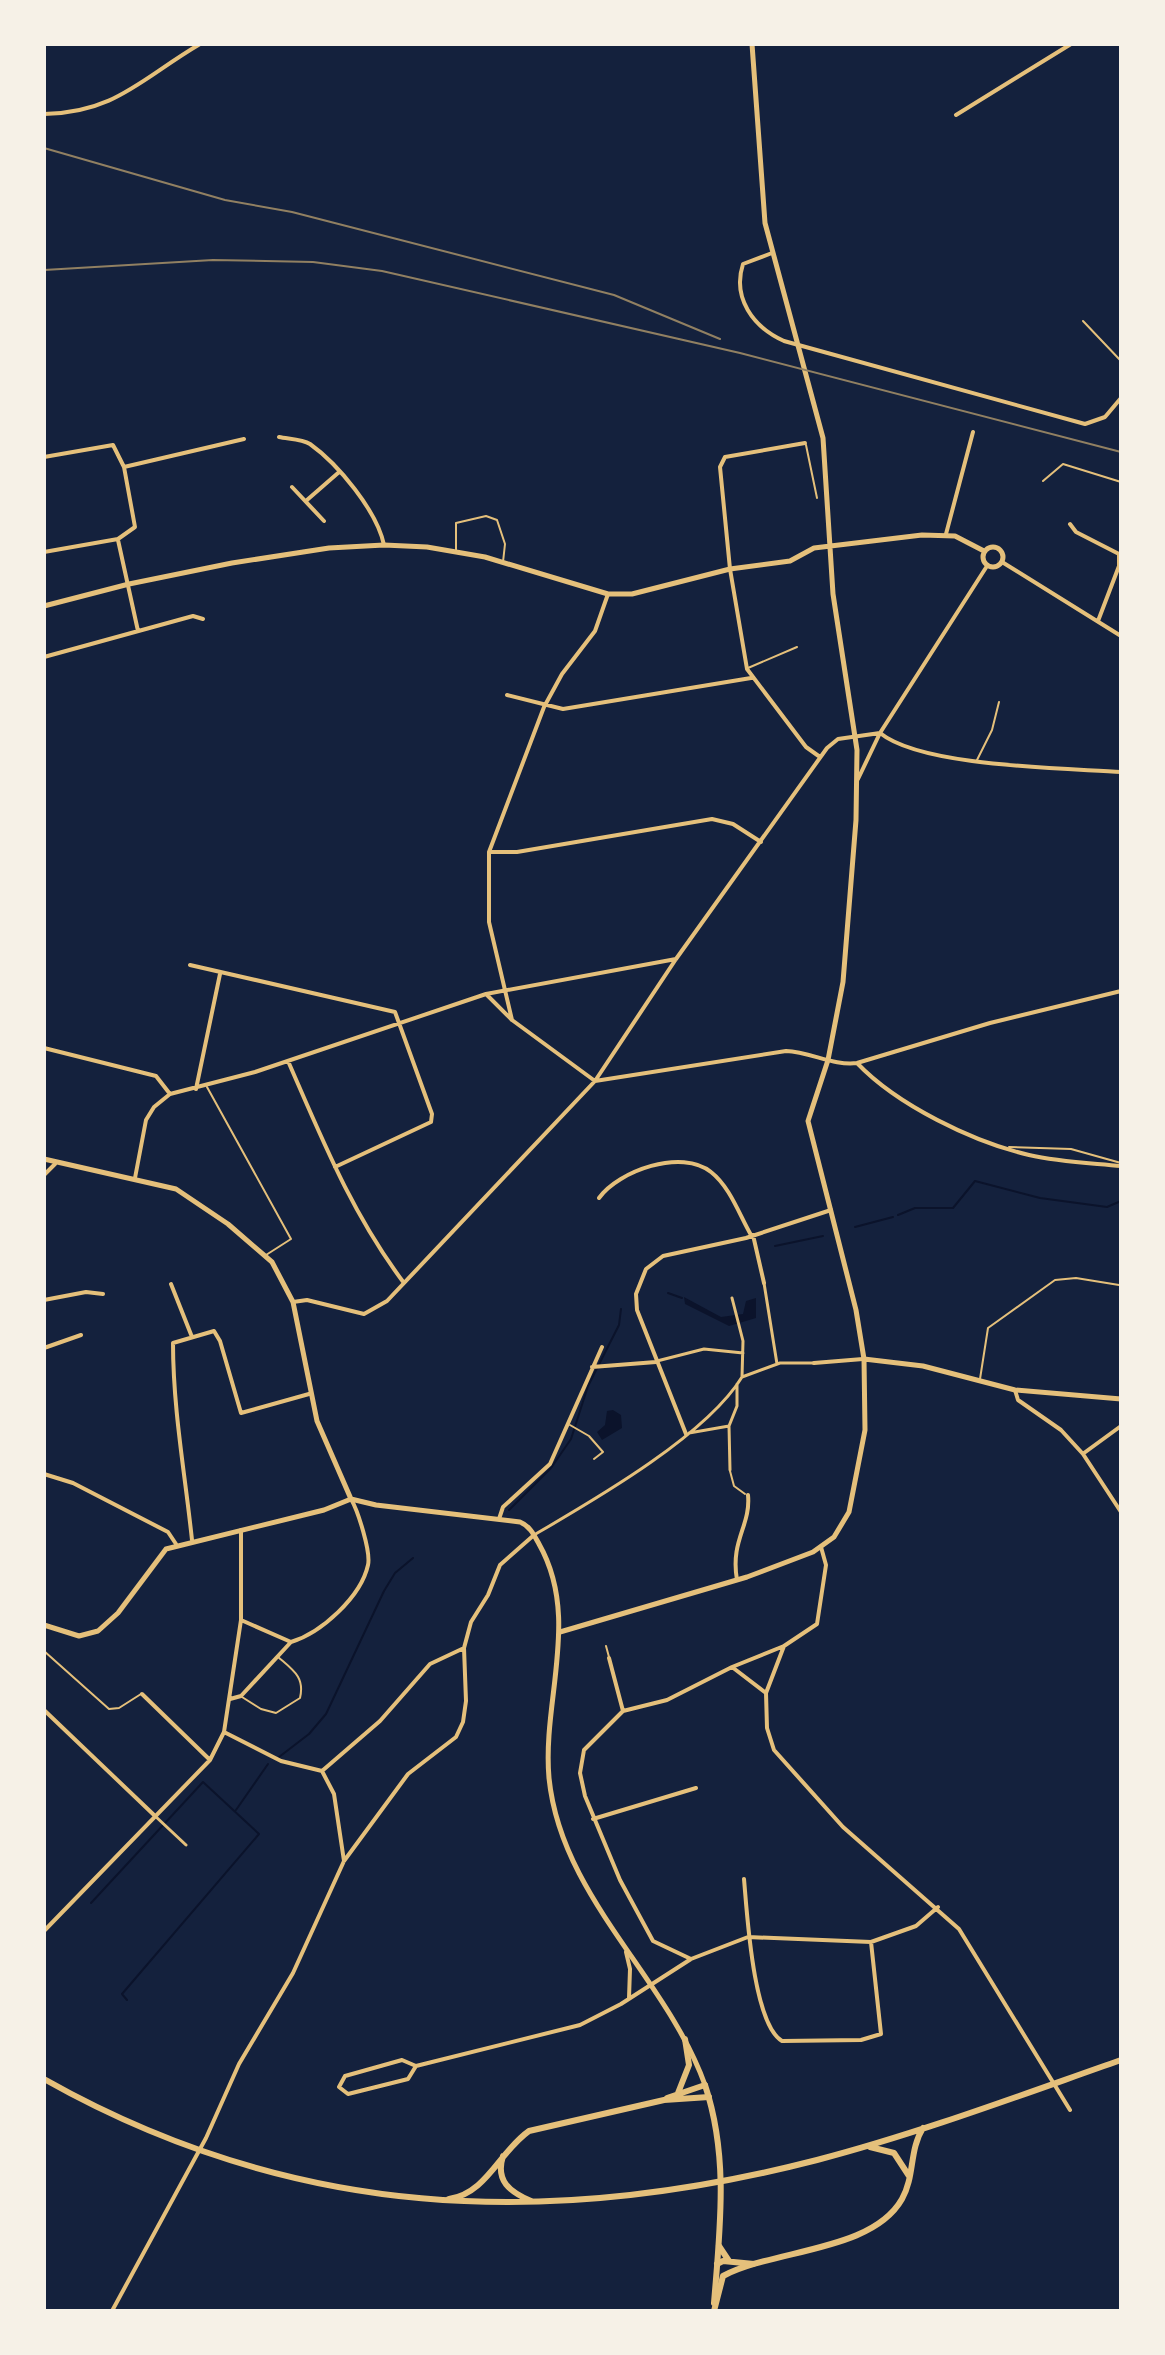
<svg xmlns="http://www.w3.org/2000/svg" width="1165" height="2355" viewBox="0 0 1165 2355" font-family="'Golos Text',sans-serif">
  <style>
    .water { fill: #0b132b }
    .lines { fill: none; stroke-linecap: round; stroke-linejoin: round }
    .stream { stroke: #0b132b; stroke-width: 2 }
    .service { stroke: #e5c07b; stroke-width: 2 }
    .pedestrian { stroke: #e5c07b; stroke-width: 3 }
    .minor { stroke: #e5c07b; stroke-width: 4 }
    .tertiary { stroke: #e5c07b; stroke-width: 5 }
    .secondary { stroke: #e5c07b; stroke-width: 6 }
    .primary { stroke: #e5c07b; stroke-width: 6 }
    .rail { stroke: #918062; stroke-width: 2 }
  </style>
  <rect width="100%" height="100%" fill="#14213d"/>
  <path class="water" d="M 684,1297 L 721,1317 L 743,1314 L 746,1301 L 756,1298 L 756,1318 L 729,1326 L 685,1304 Z
    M 613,1410 L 621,1415 L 622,1428 L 602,1440 L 597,1432 L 605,1425 L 607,1411 Z"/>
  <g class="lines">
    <path class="stream" d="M 898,1215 L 915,1208 L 953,1208 L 975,1181 L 1040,1198 L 1107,1207 L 1121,1201
      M 855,1227 L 893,1217
      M 775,1246 L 823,1236
      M 668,1293 L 682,1298
      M 509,1510 L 551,1468 L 571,1439 L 588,1386 L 619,1325 L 621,1309
      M 279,1757 L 309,1734 L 326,1714 L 384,1591 L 395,1573 L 413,1558
      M 236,1810 L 268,1764
      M 91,1903 L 203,1782 L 259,1834 L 122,1994 L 127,2000"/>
    <path class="service" d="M 1083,321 L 1121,361
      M 806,445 L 817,498
      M 1043,481 L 1063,464 L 1121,482
      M 456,550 L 456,523 L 486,516 L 497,520 L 505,544 L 503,562
      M 748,668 L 797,647
      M 977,760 L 992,730 L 999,702
      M 207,1087 L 291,1239 L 266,1255
      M 1009,1147 L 1071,1149 L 1121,1163
      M 980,1379 L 988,1328 L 1055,1280 L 1076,1278 L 1119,1285
      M 570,1425 L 589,1436 L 603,1452 L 594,1459
      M 730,1471 L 734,1486 L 745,1494
      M 606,1646 L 609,1657
      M 44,1651 L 109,1709 L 119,1708 L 141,1694
      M 242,1697 L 261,1709 L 276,1713 L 300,1698 C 305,1677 293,1670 278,1657"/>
    <path class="pedestrian" d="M 764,1283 L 777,1364
      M 732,1298 L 743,1341 L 742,1377
      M 657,1361 L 704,1349 L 743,1353
      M 742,1377 L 780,1363 L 814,1363
      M 689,1433 L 729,1426
      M 730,1470 L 729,1426 L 737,1406 L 737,1384
      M 534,1535 C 594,1500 706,1436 742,1377
      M 154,1815 L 186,1845"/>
    <path class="minor" d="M 44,114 C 115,113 142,78 200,44
      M 956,115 L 1071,44
      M 772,253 L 743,264 C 732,298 753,327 784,341 L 1085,424 L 1105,417 L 1121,398
      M 279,437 C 288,439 302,439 310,444 C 338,464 377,511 384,545
      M 805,443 L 725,457 L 720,467 L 730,569 L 747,669 L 806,747 L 820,757
      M 44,457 L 113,445 L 124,467 L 135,527 L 118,539 L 44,552
      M 124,467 L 244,439
      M 292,487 L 324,521
      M 307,500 L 338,473
      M 1070,524 L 1076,532 L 1119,554 L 1119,566 L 1098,621
      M 946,534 L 973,432
      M 118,540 L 138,631
      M 1002,562 L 1121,636
      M 44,657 L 193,616 L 203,619
      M 507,695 L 563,709 L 751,678
      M 880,733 C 922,767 1064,768 1121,772
      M 858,779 L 880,733 L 987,566
      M 489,852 L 517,852 L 712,819 L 733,824 L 761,842
      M 190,965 L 395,1012 L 432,1114 L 431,1122 L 335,1167
      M 486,994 L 512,1020 L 595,1081
      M 512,1020 L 489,922 L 489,852 L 544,707 L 562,674 L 595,631 L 608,594
      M 44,1048 L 156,1076 L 170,1094
      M 288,1061 C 322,1139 352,1214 404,1283
      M 857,1063 C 897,1105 973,1142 1029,1155 C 1059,1162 1091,1163 1121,1166
      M 595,1081 L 786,1051 C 811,1052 833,1066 857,1063 L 990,1023 L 1121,991
      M 196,1089 L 220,974
      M 44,1175 L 55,1164
      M 135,1178 L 146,1120 L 154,1107 L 170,1094 L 255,1072 L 486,994 L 676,959
      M 599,1198 C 618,1171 682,1148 711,1172 C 730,1187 739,1214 751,1235
      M 753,1235 L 764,1283
      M 171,1284 L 192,1337
      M 44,1300 L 86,1292 L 103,1294
      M 293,1302 L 307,1300 L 364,1314 L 387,1301 L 595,1081 L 676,959 L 827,748 L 838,739 L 880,733
      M 44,1348 L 81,1335
      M 814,1363 L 863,1359
      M 592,1367 L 656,1362
      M 1015,1390 L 1018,1400 L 1061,1430 L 1083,1454 L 1121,1512
      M 686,1434 L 637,1310 L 636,1294 L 646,1269 L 663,1256 L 746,1238 L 831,1210
      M 1084,1453 L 1121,1426
      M 44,1474 L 73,1483 L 168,1532 L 176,1544
      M 499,1519 L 503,1507 L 550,1464 L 602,1347
      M 192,1540 C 185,1474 173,1409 173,1343 L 214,1331 L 220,1341 L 241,1413 L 309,1394
      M 737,1580 C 730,1540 751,1526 748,1495
      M 241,1620 L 291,1642 C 321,1633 361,1597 368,1565 C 371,1552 358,1511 351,1499
      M 784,1646 L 766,1693 L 767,1728 L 774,1750 L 843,1827 L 959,1929 L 1070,2110
      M 609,1658 L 623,1711
      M 732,1667 L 766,1693
      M 142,1694 L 209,1759
      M 230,1699 L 241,1696 L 291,1642
      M 44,1710 L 154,1815
      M 224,1732 L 281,1761 L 322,1771 L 334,1794 L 344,1861
      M 322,1771 L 380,1721 L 430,1664 L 464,1648
      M 593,1819 L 696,1788
      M 744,1879 C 747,1912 753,2024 782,2041 L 861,2040 L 881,2034 L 871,1942
      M 44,1931 L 210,1760 L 224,1732 L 241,1620 L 241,1530
      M 626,1952 L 630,1969 L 629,1998
      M 691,1959 L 653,1941 L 620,1880 L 585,1796 L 580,1773 L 584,1750 L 623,1711 L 667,1700 L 732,1667 L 784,1646 L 817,1624 L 826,1565 L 821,1547
      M 416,2066 L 408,2079 L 348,2094 L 339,2087 L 345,2076 L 402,2060 L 416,2066 L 580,2025 L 621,2004 L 691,1959 L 748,1937 L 871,1942 L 916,1926 L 938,1907
      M 112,2311 L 206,2138 L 239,2064 L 293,1973 L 344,1861 L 408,1774 L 456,1737 L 463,1722 L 466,1701 L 464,1648 L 471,1622 L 488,1595 L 500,1565 L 534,1535"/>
    <path class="tertiary" d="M983 557a10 10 0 1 1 20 0a10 10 0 1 1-20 0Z
      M 44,606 L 129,584 L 232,563 L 329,548 L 384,545 L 427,547 L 485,557 L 608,594 L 632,594 L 730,569 L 790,561 L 814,548 L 922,535 L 955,536 L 984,551
      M 44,1159 L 176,1189 L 228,1224 L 272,1262 L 293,1302 L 317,1421 L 351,1499
      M 864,1359 L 923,1366 L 1015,1390 L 1121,1399
      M 351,1499 L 376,1505 L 520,1522 C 530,1526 534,1535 539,1544 C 581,1618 542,1700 549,1778 C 561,1897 666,1976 705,2085
      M 44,1625 L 79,1636 L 98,1631 L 118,1613 L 166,1549 L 324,1510 L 351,1499
      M 560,1632 L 747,1577 L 813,1552 L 834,1537 L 849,1512 L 865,1430 L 864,1359 L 856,1310 L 808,1121 L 828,1060 L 843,982 L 856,820 L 857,750 L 833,594 L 823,438 L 765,223 L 752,44"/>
    <path class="secondary" d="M 705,2085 C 729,2157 720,2228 714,2303"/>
    <path class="primary" d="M 44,2079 C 292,2219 545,2230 817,2160 C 920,2133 1021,2095 1121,2060
      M 678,2093 L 689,2065 L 685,2039
      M 667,2098 L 705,2085
      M 870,2147 L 894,2153 L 909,2176
      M 503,2156 C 495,2181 510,2192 531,2201
      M 449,2199 C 487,2193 499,2152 529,2131 L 664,2100 L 709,2097
      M 719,2246 L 729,2261
      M 717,2264 L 723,2261 L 754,2264
      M 714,2311 L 723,2276 C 774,2249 872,2252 902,2199 C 915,2176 909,2150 923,2128"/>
    <path class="rail" d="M 44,148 L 225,200 L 292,212 L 614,295 L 720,339
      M 44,270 L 213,260 L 313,262 L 382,271 L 740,353 L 1121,452"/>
  </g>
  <rect width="1165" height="2355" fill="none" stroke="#f6f1e7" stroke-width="92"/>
</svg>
